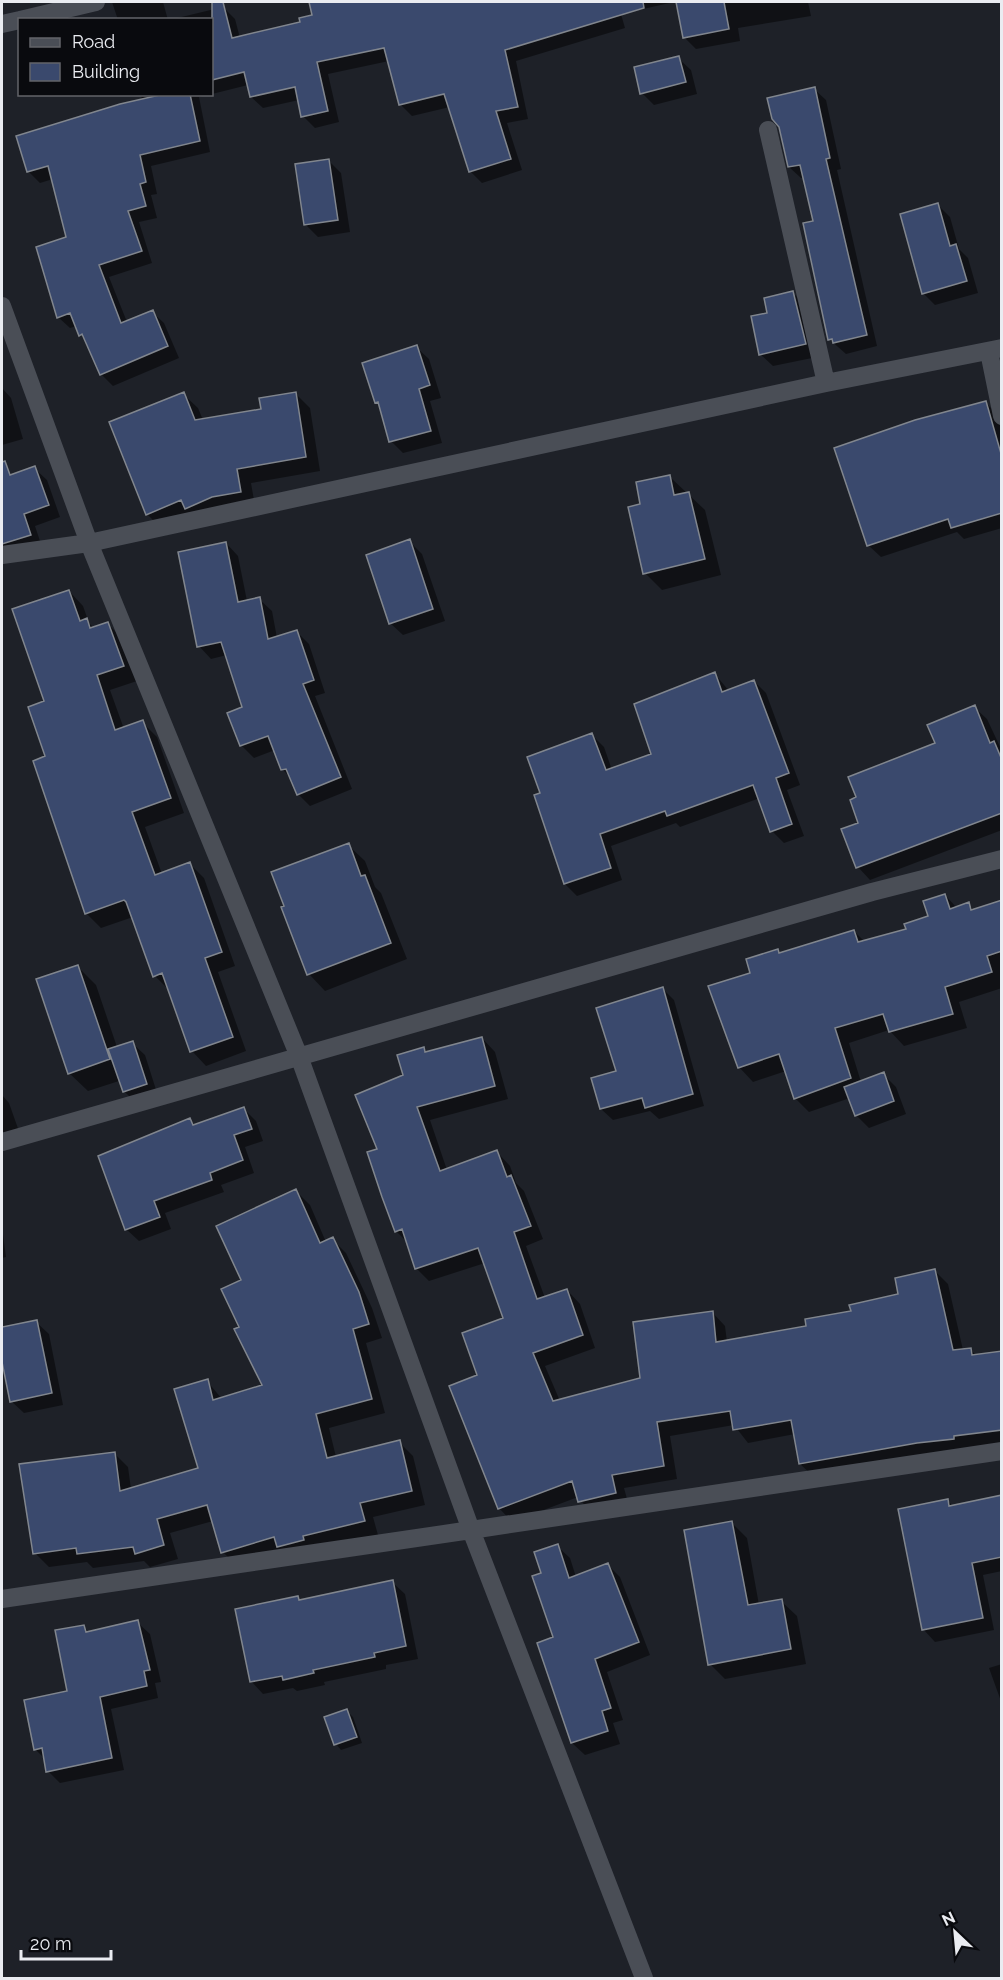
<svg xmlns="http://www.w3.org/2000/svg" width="1003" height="1980" viewBox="0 0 1003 1980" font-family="Raleway,sans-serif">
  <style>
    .shadow { fill: #0007 }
    .building { fill: #3a496d; stroke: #81868e; stroke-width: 1.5 }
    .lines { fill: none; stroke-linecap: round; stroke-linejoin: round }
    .minor { stroke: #4a4e56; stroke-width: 18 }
  </style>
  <rect width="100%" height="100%" fill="#1e2128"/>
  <path class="shadow" d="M 112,2 L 163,2 L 168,20 L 118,20 Z
    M 311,2 L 674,2 L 621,14 L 625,28 L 516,61 L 528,119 L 507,123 L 522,170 L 482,183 L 470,171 L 450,107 L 412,116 L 401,105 L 389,61 L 328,74 L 339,122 L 315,128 L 303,116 L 299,100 L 263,108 L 251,97 L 248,85 L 212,94 L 212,20 L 169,20 L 223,7 L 235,19 L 240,38 L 302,23 L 314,16 Z
    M 678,2 L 808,2 L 811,16 L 738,28 L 740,41 L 696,49 L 684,37 Z
    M 678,58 L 691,70 L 697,94 L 654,105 L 642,93 Z
    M 814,89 L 826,100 L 841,169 L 837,170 L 877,346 L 846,354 L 829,339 L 815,222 L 805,177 L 801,178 L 789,167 Z
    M 141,94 L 210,94 L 199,97 L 210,152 L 151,166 L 157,194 L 151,195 L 157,218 L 139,222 L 152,263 L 109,277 L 127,322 L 152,312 L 164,323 L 179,358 L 113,386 L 101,374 L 87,341 L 77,326 L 70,328 L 58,317 L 68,238 L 53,179 L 40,183 L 28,171 L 142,101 Z
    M 329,161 L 341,173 L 350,232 L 318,237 L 305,224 Z
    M 938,205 L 950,217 L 959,249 L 968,258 L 978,293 L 935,305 L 923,293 Z
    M 793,293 L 805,305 L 817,357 L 773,366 L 760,354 L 769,314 Z
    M 416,347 L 429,359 L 441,398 L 430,401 L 442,443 L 403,453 L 391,441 L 381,407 L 377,402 Z
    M 2,388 L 11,398 L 23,439 L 2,445 Z
    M 183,394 L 198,408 L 203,420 L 263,410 L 296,394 L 310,408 L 320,471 L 251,483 L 255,506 L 161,528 L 147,514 Z
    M 985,402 L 998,415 L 1002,428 L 1002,528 L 964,539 L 957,532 L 881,557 L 868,545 Z
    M 34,468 L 47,480 L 60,517 L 35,526 L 42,547 L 2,547 L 2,479 Z
    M 670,477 L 705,510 L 721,575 L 662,590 L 645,573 L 642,505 Z
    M 409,541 L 422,554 L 445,621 L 403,635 L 390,623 Z
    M 226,543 L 238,556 L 247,601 L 259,599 L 272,611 L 277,638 L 297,632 L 309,644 L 325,693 L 315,696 L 352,789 L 310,806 L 298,794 L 291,778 L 283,770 L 275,750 L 254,758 L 242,746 L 229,714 L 244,708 L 227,655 L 211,659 L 199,646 Z
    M 69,591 L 83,606 L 89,623 L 94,628 L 108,624 L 122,638 L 137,681 L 110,690 L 124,729 L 142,722 L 157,737 L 184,813 L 145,827 L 162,874 L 190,864 L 204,878 L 235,966 L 218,972 L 246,1051 L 206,1066 L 192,1051 L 170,991 L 155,976 L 133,917 L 101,928 L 87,914 L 61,843 L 64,841 L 47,757 L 46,702 Z
    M 715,674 L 729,691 L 754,681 L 766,693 L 800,785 L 787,790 L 804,836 L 784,843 L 772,831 L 760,798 L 680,827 L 676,823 L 611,846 L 622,880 L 577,896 L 565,884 L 536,796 L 542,794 L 592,735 L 604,747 L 612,770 L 653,755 Z
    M 974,707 L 987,719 L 1002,751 L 1002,830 L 870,880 L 858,867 L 860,824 Z
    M 348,845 L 365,861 L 375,887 L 381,893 L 407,959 L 325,991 L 309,974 Z
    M 945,895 L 957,908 L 968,904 L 974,910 L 1002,901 L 1002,988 L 959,1002 L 967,1028 L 904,1046 L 889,1030 L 849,1043 L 861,1082 L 883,1074 L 896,1087 L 906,1114 L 869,1128 L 856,1115 L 850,1098 L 809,1112 L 795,1098 L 786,1071 L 753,1082 L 739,1067 L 752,974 L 778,951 L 781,954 L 854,931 L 865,942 L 908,930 L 930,917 Z
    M 78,967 L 96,985 L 117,1047 L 132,1043 L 145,1055 L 158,1096 L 137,1104 L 124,1091 L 119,1081 L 88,1091 L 69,1073 Z
    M 662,988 L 674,1000 L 704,1106 L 659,1119 L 650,1111 L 613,1120 L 601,1109 Z
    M 482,1038 L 495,1052 L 508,1099 L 430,1120 L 447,1170 L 497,1152 L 510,1166 L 516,1183 L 524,1191 L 543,1239 L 526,1246 L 545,1298 L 567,1290 L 580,1304 L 595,1348 L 545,1366 L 560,1401 L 641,1379 L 712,1312 L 725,1326 L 727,1342 L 808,1328 L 900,1296 L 935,1271 L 948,1284 L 963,1350 L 970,1349 L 977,1356 L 1002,1353 L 1002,1444 L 814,1477 L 800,1464 L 795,1434 L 748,1443 L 734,1425 L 670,1436 L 677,1479 L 624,1488 L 629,1506 L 593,1515 L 578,1497 L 512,1522 L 499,1508 L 478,1376 L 505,1319 L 485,1263 L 429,1281 L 416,1268 L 407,1242 L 396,1231 L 379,1149 L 404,1076 L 423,1049 L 428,1053 Z
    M 2,1095 L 9,1103 L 21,1137 L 2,1145 Z
    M 243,1108 L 256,1121 L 263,1141 L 245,1147 L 254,1173 L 221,1185 L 224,1192 L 165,1213 L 171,1229 L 139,1241 L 126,1229 L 190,1120 L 196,1126 Z
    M 296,1191 L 310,1205 L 326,1242 L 332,1239 L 346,1253 L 372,1308 L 382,1338 L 366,1343 L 385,1413 L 329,1428 L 336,1457 L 399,1442 L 413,1456 L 425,1505 L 373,1517 L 378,1535 L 237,1566 L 223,1552 L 213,1521 L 170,1533 L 178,1559 L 150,1567 L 144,1561 L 93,1568 L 87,1562 L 49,1567 L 35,1553 L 114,1453 L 128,1467 L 131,1489 L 200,1469 L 207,1381 L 222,1399 L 264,1386 L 241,1328 L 243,1281 Z
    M 2,1227 L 6,1257 L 2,1258 Z
    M 36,1322 L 49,1334 L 63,1405 L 24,1413 L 11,1401 L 2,1355 L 2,1329 Z
    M 1002,1497 L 1002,1571 L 983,1575 L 994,1630 L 935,1642 L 923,1629 L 947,1500 L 953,1506 Z
    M 732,1523 L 747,1538 L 759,1605 L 781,1601 L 797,1616 L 806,1664 L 725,1679 L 710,1664 Z
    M 557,1546 L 570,1558 L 576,1577 L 607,1564 L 620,1577 L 650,1655 L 607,1672 L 623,1720 L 613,1723 L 620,1744 L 585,1755 L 572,1743 L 543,1574 Z
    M 392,1582 L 405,1594 L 418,1659 L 386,1665 L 386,1669 L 324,1682 L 325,1685 L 297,1691 L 293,1688 L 263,1694 L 251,1681 L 297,1598 L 301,1602 Z
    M 137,1622 L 150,1634 L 161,1682 L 155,1683 L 158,1698 L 111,1709 L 124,1770 L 60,1783 L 48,1771 L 45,1759 L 35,1749 L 68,1692 L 84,1627 L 90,1633 Z
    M 1002,1664 L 1002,1704 L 989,1668 Z
    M 347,1711 L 353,1717 L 362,1743 L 341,1750 L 336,1744 Z"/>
  <path class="building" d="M 212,2 L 223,2 L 232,38 L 300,22 L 299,18 L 312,15 L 309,2 L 643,2 L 644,8 L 505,50 L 518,107 L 496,111 L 511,159 L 469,172 L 444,94 L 399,105 L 384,48 L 317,62 L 328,111 L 301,117 L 295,87 L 250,97 L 244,72 L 212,80 Z
    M 676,2 L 724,2 L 729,29 L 683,38 Z
    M 679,56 L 686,82 L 640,94 L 634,67 Z
    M 815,87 L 830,158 L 826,159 L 867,335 L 833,343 L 832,339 L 828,340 L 803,223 L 813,221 L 800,165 L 788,167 L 779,127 L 772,119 L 767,98 Z
    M 164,94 L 190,94 L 200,141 L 140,155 L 146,182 L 140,184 L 146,206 L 128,211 L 142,251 L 99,265 L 121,323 L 153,310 L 168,346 L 100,375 L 82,334 L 79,336 L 70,313 L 57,318 L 36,247 L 66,237 L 48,166 L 27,172 L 16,136 L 120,104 Z
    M 329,159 L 338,220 L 304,225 L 295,164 Z
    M 938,203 L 950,246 L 956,244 L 967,281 L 922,294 L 900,214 Z
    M 793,291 L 806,344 L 759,355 L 751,316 L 767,313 L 764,298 Z
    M 417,345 L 430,385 L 419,389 L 431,431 L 389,442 L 378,402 L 375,403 L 362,363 Z
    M 184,392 L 195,420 L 261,409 L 259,398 L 296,392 L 306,457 L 237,469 L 241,492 L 212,497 L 185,509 L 181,500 L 146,515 L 109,422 Z
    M 986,401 L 1002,457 L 1002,513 L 951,528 L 948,519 L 867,546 L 834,448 L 915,420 Z
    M 5,461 L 10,475 L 35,466 L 49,505 L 24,514 L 31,535 L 2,544 L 2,462 Z
    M 670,475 L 674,495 L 689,492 L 705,559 L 643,574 L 628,507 L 640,504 L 636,482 Z
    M 410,539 L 433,609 L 389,624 L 366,555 Z
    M 226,542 L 238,602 L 260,597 L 268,639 L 297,630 L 314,680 L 303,684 L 341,777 L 297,795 L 286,769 L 281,770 L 268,736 L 240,746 L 227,713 L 242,707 L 221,642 L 197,647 L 178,552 Z
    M 69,590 L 80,621 L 87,618 L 90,628 L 108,622 L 124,666 L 97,675 L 115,730 L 143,720 L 171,798 L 132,812 L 155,875 L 190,862 L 222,952 L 205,958 L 233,1037 L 190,1052 L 162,973 L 153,977 L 126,902 L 124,900 L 85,914 L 33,761 L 45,756 L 28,707 L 44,701 L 12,609 Z
    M 715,672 L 722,692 L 754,680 L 789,773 L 776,778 L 792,824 L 770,832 L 753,785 L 667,816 L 665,811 L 600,834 L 611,868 L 564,884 L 534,795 L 540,793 L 527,757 L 592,733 L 606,770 L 651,754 L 634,704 Z
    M 975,705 L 990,743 L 994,741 L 1002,760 L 1002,813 L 856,868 L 841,829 L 858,823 L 850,800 L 856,797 L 848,777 L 935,743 L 927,725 Z
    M 349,843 L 361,876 L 365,875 L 391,943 L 307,975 L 281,907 L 284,906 L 271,872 Z
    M 945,894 L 950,909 L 969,902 L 971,910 L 1002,900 L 1002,951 L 987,956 L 992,972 L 945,987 L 953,1014 L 889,1032 L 883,1014 L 835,1028 L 851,1078 L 794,1099 L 779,1054 L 738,1068 L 708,986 L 750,973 L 746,959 L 778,949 L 779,953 L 854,930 L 858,942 L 906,929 L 904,924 L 928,916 L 923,901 Z
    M 78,965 L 110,1059 L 68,1074 L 36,979 Z
    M 663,987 L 693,1094 L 645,1108 L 642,1098 L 600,1109 L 591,1078 L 616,1071 L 596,1008 Z
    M 482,1037 L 495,1086 L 417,1107 L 440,1171 L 497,1150 L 507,1177 L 511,1175 L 531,1226 L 514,1232 L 537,1299 L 567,1289 L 583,1335 L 533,1353 L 553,1401 L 640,1378 L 633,1322 L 713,1311 L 716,1342 L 806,1326 L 805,1319 L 851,1311 L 849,1305 L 898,1294 L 895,1278 L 935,1269 L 953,1350 L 971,1348 L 972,1355 L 1002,1351 L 1002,1430 L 954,1436 L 954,1439 L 917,1443 L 799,1464 L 791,1420 L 733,1430 L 730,1411 L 657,1422 L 664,1466 L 612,1475 L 616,1493 L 578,1502 L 572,1481 L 498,1509 L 449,1386 L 477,1375 L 462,1333 L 503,1318 L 478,1248 L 415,1269 L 402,1229 L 395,1232 L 382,1197 L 367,1152 L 377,1149 L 355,1095 L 403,1075 L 397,1055 L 424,1047 L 425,1052 Z
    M 133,1041 L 147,1084 L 123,1092 L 108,1049 Z
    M 884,1072 L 894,1101 L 855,1116 L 844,1087 Z
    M 244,1107 L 252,1129 L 234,1135 L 243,1160 L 210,1173 L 212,1180 L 154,1201 L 160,1217 L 125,1230 L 98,1156 L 190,1118 L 193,1125 Z
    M 296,1189 L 320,1243 L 333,1237 L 359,1292 L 369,1324 L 353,1329 L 372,1399 L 316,1414 L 327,1458 L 400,1440 L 412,1491 L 360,1503 L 365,1521 L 303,1536 L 304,1540 L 277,1547 L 274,1537 L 221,1553 L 207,1505 L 157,1519 L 164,1545 L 135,1554 L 133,1547 L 77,1554 L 76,1548 L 33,1554 L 19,1464 L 115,1452 L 120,1491 L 198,1468 L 174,1389 L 208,1379 L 213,1400 L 262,1385 L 234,1329 L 239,1327 L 221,1289 L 241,1280 L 216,1226 Z
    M 37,1320 L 52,1393 L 10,1402 L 2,1362 L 2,1327 Z
    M 1002,1495 L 1002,1557 L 972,1563 L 983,1618 L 922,1630 L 898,1509 L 948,1499 L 949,1506 Z
    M 732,1521 L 748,1605 L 782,1599 L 791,1649 L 708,1665 L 684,1530 Z
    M 558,1544 L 569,1578 L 608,1563 L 639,1642 L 595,1659 L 611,1708 L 602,1711 L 608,1731 L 571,1743 L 537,1643 L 553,1637 L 532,1576 L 541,1573 L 534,1552 Z
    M 393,1580 L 406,1646 L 374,1653 L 375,1657 L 313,1670 L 314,1673 L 283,1680 L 282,1676 L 250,1682 L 235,1609 L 298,1596 L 299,1600 Z
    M 138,1620 L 150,1670 L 144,1671 L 147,1686 L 100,1697 L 112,1758 L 46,1772 L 42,1748 L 34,1750 L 24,1700 L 67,1691 L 55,1630 L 84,1625 L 86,1632 Z
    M 347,1709 L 357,1737 L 334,1745 L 324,1717 Z"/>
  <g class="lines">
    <path class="minor" d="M 20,20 L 96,2
      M 2,24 L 20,20
      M 768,130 L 826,383
      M 2,306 L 89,543 L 300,1059 L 471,1530 L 1002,1451
      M 989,352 L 1002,416
      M 2,555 L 89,543 L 826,383 L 1002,348
      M 2,1142 L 872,892 L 1002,859
      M 2,1599 L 471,1530 L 644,1978"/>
  </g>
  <rect width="1003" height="1980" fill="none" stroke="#eaecf1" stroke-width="6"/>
  <rect x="18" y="18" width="195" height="78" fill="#090a0e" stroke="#636469" stroke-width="1.5"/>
  <rect x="30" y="38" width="30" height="9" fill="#4a4e56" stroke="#636469" stroke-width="1.5"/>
  <text x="72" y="48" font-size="18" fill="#eaecf1">Road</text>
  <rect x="30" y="63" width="30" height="18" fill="#3a496d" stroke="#636469" stroke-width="1.5"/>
  <text x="72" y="78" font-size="18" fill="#eaecf1">Building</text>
  <g transform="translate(955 1932) rotate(334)" stroke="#090a0e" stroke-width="4.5" paint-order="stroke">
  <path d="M0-4.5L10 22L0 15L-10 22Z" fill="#eaecf1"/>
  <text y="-9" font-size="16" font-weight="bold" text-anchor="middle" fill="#eaecf1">N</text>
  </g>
  <path d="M21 1950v9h90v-9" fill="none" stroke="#eaecf1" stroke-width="3"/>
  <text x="30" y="1950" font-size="18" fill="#eaecf1" stroke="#090a0e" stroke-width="4.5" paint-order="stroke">20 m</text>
</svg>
